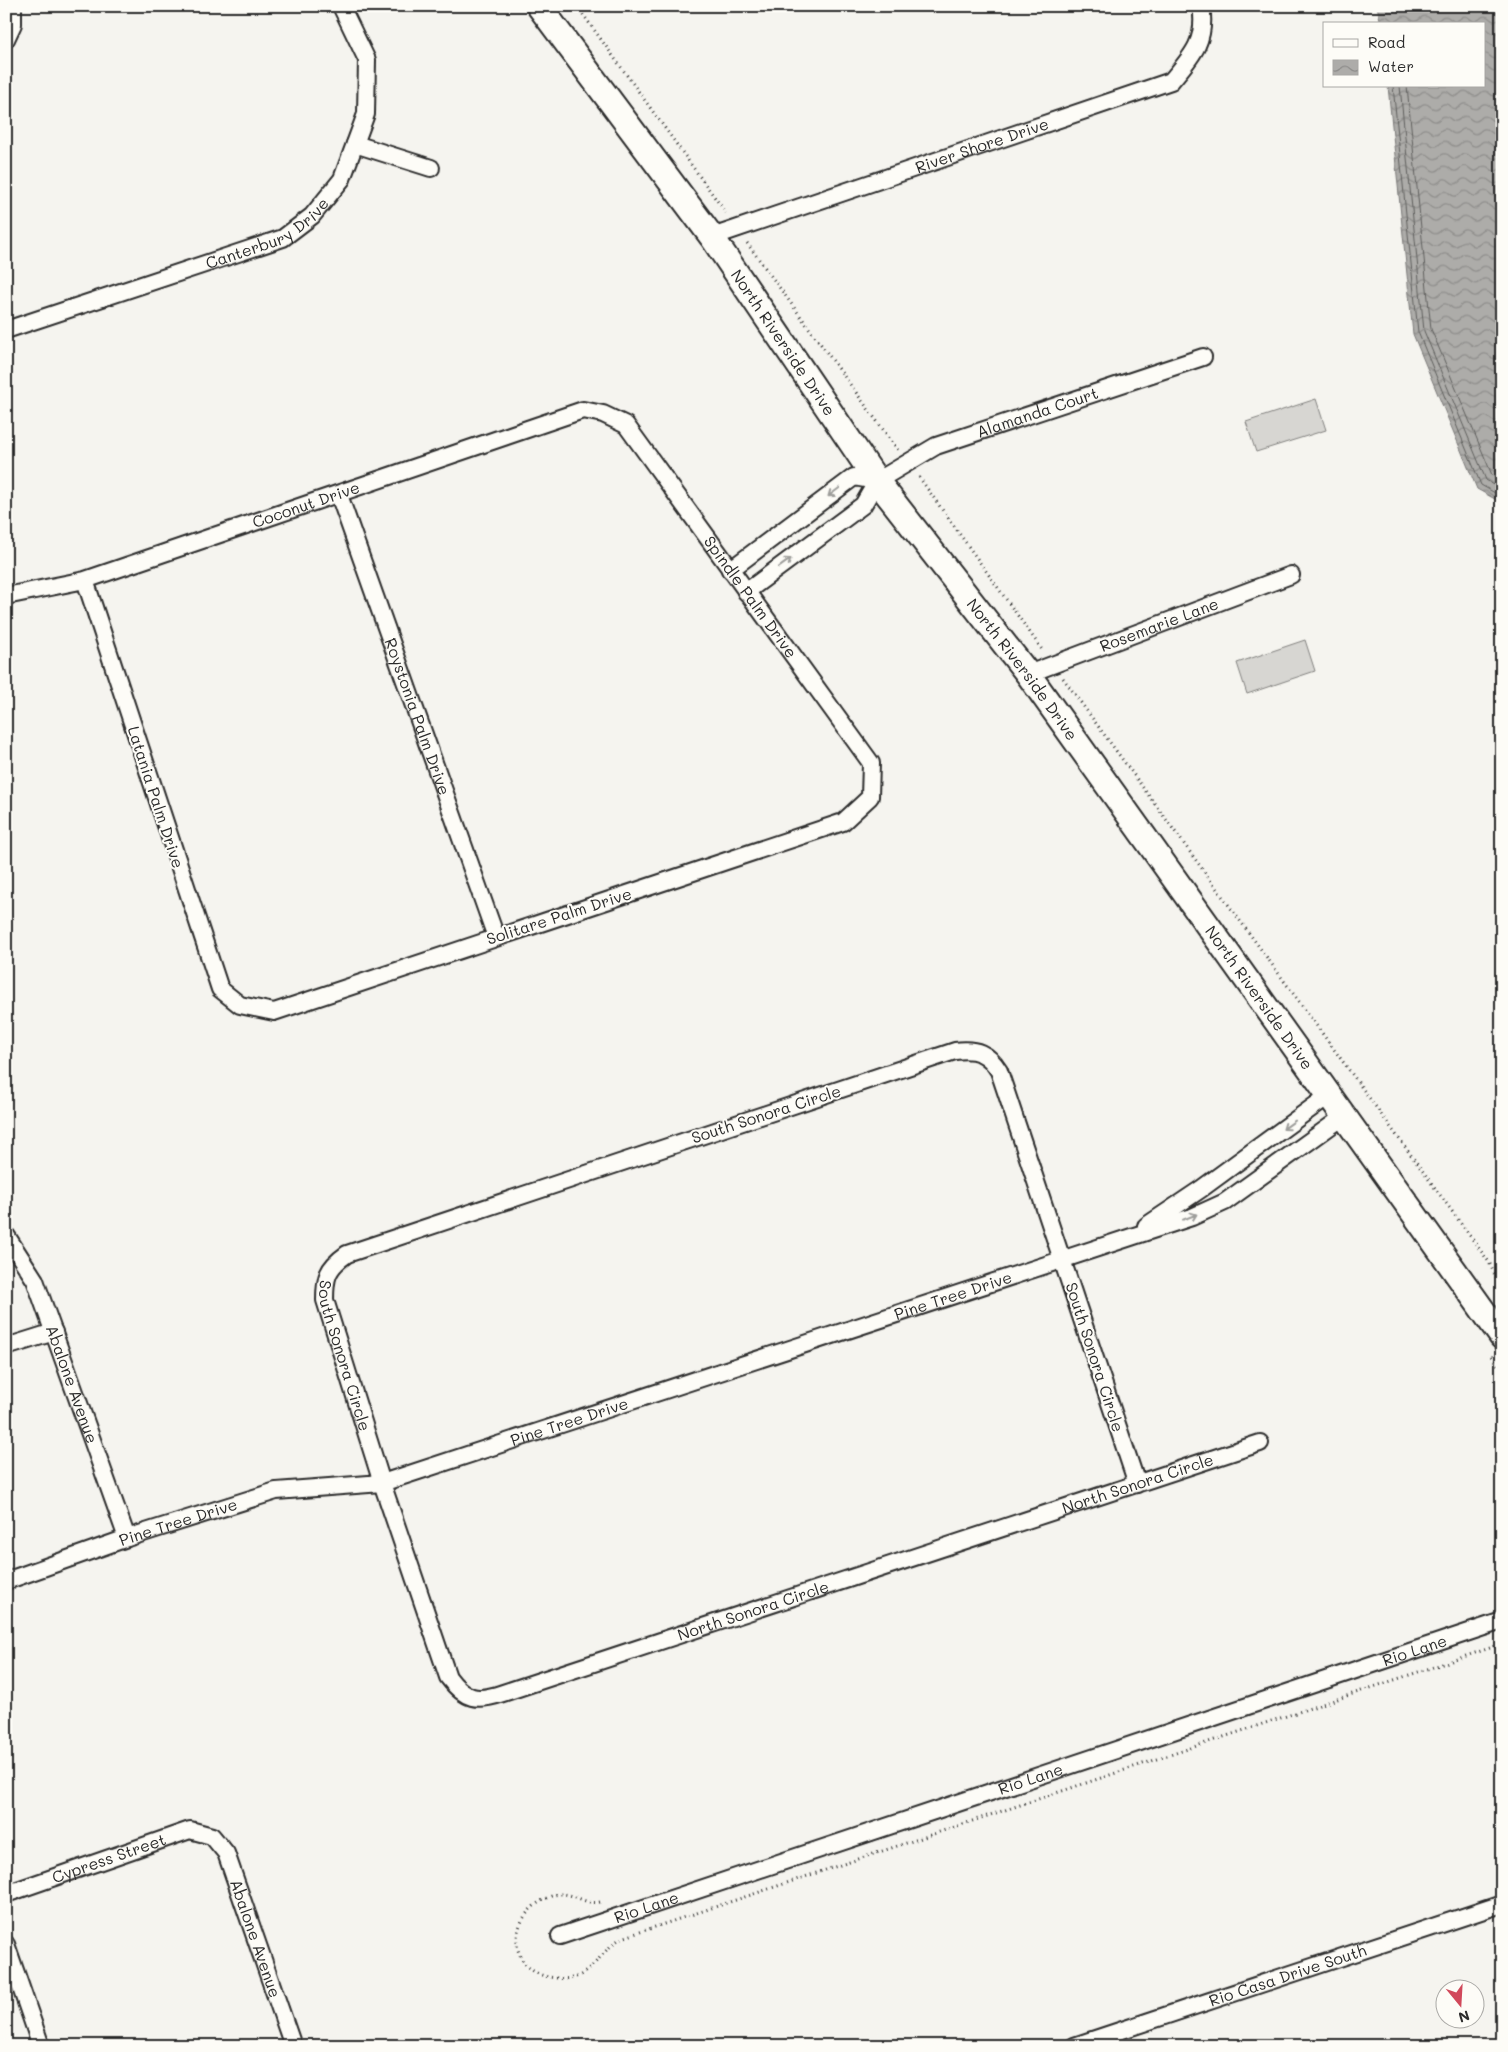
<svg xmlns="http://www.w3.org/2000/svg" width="1508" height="2052" viewBox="0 0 1508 2052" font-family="Mali,sans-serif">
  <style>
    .pitch { fill: #d7d6d2; stroke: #81807e }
    .water { fill: url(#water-waves); stroke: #797877 }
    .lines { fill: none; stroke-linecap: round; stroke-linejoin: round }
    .shore { stroke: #5f5f5d; stroke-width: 1 }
    .street-casing { stroke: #2b2b2b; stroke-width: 20 }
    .secondary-casing { stroke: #2b2b2b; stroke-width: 28 }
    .path { stroke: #2b2b2b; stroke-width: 3; stroke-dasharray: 1 4; stroke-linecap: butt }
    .street { stroke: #fdfcf7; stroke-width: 16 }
    .secondary { stroke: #fdfcf7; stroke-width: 24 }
    .oneway { stroke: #9e9e9b }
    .labels { text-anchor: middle; stroke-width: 4; stroke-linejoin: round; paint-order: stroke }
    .street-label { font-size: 16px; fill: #2b2b2b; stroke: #fdfcf7 }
  </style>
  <defs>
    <pattern id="water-waves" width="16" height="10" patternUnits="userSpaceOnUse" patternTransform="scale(1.25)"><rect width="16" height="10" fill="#adaca9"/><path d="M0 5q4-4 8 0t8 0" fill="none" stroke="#8d8c8a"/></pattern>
  </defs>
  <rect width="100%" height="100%" fill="#f5f4ef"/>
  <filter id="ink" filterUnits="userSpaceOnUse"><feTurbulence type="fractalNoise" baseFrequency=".02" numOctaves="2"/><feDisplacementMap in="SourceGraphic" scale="10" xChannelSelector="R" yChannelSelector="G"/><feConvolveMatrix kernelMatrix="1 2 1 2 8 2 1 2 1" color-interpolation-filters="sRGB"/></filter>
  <g filter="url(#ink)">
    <path class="pitch" d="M 1316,399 L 1326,430 L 1256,452 L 1246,422 Z
      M 1305,640 L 1315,671 L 1247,694 L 1237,663 Z"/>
    <path class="water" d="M 1377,6 L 1502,6 L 1502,503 L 1477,489 L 1413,334 L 1388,86 L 1484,86 L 1484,24 L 1381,24 Z"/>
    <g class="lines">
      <path class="shore" d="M 1393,86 L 1418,332 L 1481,485 L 1502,497
        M 1400,86 L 1424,331 L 1486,480 L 1502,490
        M 1407,86 L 1431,329 L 1492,475 L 1502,481"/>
      <g class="street-casing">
        <g id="street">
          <path d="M 6,39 L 13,24 L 13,6"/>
          <path d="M 355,144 L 431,168"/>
          <path id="s1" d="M 712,237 L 1171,81 C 1192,56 1207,41 1201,6"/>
          <path id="s2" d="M 6,330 L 283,238 L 312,216 L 342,179 L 366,114 L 367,60 L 341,6"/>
          <path id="s3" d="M 339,495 L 496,937"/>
          <path d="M 730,570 L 854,477 L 877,481"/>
          <path id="s4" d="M 746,592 L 863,505 L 877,481 L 936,446 L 1203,357"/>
          <path id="s5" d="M 6,596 L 85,580 L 583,410 L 603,414 L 626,425 L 871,763 L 870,797 L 843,822 L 274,1012 L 240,1005 L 220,989 L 85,580"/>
          <path id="s6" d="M 1028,674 L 1291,575"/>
          <path d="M 1146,1226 L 1201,1189 L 1328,1096"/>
          <path id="s7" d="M 6,1235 L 35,1280 L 127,1538"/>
          <path d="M 6,1347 L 54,1332"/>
          <path id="s8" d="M 1137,1484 L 999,1071 C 988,1053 976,1048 955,1051 L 347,1254 C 327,1268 325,1277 325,1300 L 382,1483 L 448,1677 C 465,1700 477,1702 503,1693 L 1260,1443"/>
          <path id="s9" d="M 6,1581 L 127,1538 L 276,1491 L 382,1483 L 1192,1217 L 1225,1202 L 1343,1117"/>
          <path id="s10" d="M 6,1894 L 190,1830 L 212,1836 L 226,1853 L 293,2046"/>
          <path id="s11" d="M 560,1936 L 1502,1621"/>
          <path d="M 6,1944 L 41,2046"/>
          <path id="s12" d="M 1074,2046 L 1502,1904"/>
        </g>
      </g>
      <g class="secondary-casing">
        <g id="secondary">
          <path id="s13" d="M 539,6 L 712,237 L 877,481 L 1028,674 L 1502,1337"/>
        </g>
      </g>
      <path class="path" d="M 577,6 L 726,213
        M 747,243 L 898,450
        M 919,477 L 1043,651
        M 1063,678 L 1489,1262 L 1502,1291
        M 1491,1356 L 1502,1371
        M 600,1902 C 582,1906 571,1887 549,1897 C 504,1916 506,1975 557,1978 C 562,1979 571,1979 576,1977 C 595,1970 604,1947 622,1938 L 1502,1644"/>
      <use href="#street" class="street"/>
      <use href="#secondary" class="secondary"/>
    </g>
    <defs><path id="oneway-shaft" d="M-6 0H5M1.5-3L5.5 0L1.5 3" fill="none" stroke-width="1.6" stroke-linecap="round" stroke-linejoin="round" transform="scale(1.25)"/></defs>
    <g class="oneway">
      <use href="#oneway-shaft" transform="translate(834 492) rotate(143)"/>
      <use href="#oneway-shaft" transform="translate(785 563) rotate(-36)"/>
      <use href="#oneway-shaft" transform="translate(1289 1125) rotate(144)"/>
      <use href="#oneway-shaft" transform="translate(1190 1217) rotate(-21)"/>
    </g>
  </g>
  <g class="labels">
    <g class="street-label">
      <text dy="6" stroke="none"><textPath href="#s1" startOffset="285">River Shore Drive</textPath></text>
      <text dy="6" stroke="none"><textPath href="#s2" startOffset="280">Canterbury Drive</textPath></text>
      <text dy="6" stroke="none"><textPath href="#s13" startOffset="416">North Riverside Drive</textPath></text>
      <text dy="6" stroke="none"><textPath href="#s4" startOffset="349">Alamanda Court</textPath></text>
      <text dy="6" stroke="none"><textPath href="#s5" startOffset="314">Coconut Drive</textPath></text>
      <text dy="6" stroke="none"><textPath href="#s5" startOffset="865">Spindle Palm Drive</textPath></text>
      <text dy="6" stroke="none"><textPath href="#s6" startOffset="140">Rosemarie Lane</textPath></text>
      <text dy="6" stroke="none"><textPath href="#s13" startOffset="821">North Riverside Drive</textPath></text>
      <text dy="6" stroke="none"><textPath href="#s3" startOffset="235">Roystonia Palm Drive</textPath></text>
      <text transform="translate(156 797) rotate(72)" y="6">Latania Palm Drive</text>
      <text transform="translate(559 916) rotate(-18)" y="6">Solitare Palm Drive</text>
      <text dy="6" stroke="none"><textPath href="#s13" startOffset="1226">North Riverside Drive</textPath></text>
      <text transform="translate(766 1114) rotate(-18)" y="6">South Sonora Circle</text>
      <text dy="6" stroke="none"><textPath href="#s9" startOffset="992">Pine Tree Drive</textPath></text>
      <text dy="6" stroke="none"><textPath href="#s8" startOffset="1241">South Sonora Circle</textPath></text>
      <text transform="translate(1095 1357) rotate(72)" y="6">South Sonora Circle</text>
      <text dy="6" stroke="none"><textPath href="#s7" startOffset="164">Abalone Avenue</textPath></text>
      <text dy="6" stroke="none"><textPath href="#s9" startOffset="588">Pine Tree Drive</textPath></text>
      <text dy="6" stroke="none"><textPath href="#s8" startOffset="2311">North Sonora Circle</textPath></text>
      <text dy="6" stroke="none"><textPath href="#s9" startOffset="182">Pine Tree Drive</textPath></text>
      <text dy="6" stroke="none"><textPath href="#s8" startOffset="1906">North Sonora Circle</textPath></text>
      <text dy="6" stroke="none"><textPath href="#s11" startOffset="901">Rio Lane</textPath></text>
      <text dy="6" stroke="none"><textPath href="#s11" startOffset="496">Rio Lane</textPath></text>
      <text dy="6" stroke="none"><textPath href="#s10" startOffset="109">Cypress Street</textPath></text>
      <text dy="6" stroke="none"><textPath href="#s11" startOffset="91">Rio Lane</textPath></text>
      <text dy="6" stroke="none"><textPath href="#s10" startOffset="330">Abalone Avenue</textPath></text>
      <text dy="6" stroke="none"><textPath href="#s12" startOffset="225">Rio Casa Drive South</textPath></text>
    </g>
  </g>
  <rect width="1508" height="2052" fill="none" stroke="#fdfcf7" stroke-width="25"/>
  <rect x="12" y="12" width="1483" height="2027" fill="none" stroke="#2b2b2b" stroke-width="2" filter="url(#ink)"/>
  <rect x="1323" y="22" width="162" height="65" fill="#fdfcf7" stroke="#a9a8a5"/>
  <rect x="1333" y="39" width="25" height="8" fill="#fdfcf7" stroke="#a9a8a5"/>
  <text x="1368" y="48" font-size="15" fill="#2b2b2b">Road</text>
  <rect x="1333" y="60" width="25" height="15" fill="url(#water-waves)" stroke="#a9a8a5"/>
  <text x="1368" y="72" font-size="15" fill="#2b2b2b">Water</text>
  <g transform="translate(1460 2004) rotate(162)"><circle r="24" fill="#fdfcf7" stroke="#a9a8a5"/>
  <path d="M0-4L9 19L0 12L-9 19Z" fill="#d1495b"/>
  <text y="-8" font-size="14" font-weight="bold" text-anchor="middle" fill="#2b2b2b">N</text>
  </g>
</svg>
